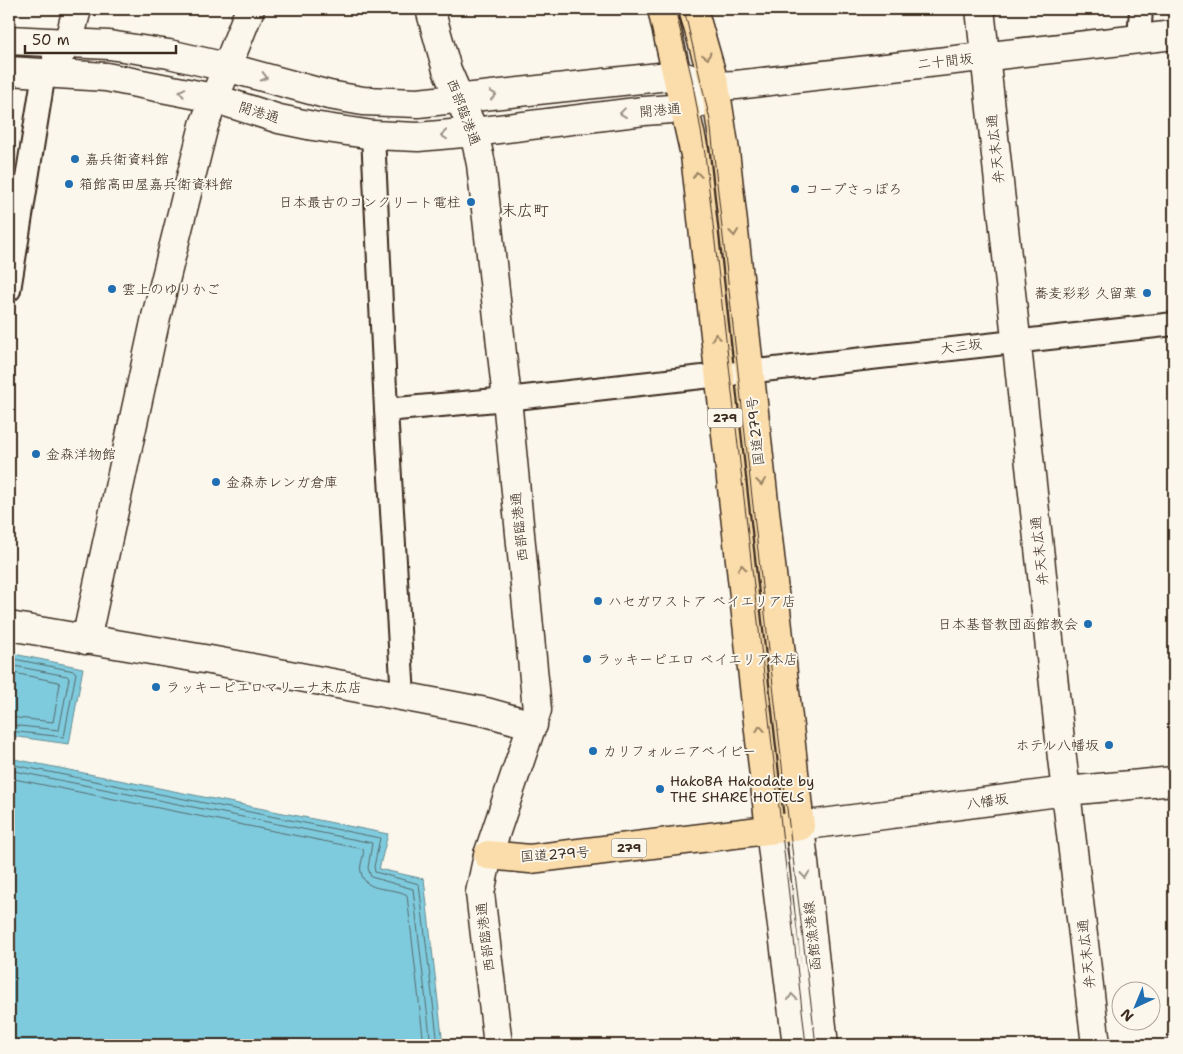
<svg xmlns="http://www.w3.org/2000/svg" width="1183" height="1054" viewBox="0 0 1183 1054" font-family="'Shantell Sans','Klee One',sans-serif">
  <style>
    .water { fill: #7fcbde; stroke: #648b91 }
    .lines { fill: none; stroke-linecap: round; stroke-linejoin: round }
    .shore { stroke: #566a6b; stroke-width: 1 }
    .minor-casing { stroke: #3b2a1e; stroke-width: 26 }
    .tertiary-casing { stroke: #3b2a1e; stroke-width: 31 }
    .secondary-casing { stroke: #3b2a1e; stroke-width: 31 }
    .trunk-casing { stroke: #3b2a1e; stroke-width: 31 }
    .minor { stroke: #fbf7ec; stroke-width: 22 }
    .tertiary { stroke: #fbf7ec; stroke-width: 28 }
    .secondary { stroke: #fbf7ec; stroke-width: 28 }
    .trunk { stroke: #fbddab; stroke-width: 28 }
    .tram { stroke: #3b2a1e; stroke-width: 1 }
    .oneway { stroke: #9b8464 }
    .oneway2 { stroke: #9b9085 }
    .poi-dot { fill: #1f6fb2; stroke: #fbf7ec; stroke-width: 2 }
    .labels { text-anchor: middle; stroke-width: 4; stroke-linejoin: round; paint-order: stroke }
    .shield { fill: #fbf7ec; stroke: #75685c; stroke-width: 1 }
    .shield-label { font-size: 12px; font-weight: bold; fill: #3b2a1e }
    .street-label { font-size: 14px; fill: #3b2a1e; stroke: #fbf7ec }
    .poi-label { font-size: 14px; fill: #3b2a1e; stroke: #fbf7ec; text-anchor: start }
    .quarter-label { font-size: 16px; fill: #3b2a1e; stroke: #fbf7ec }
  </style>
  <rect width="100%" height="100%" fill="#fbf7ec"/>
  <filter id="ink" filterUnits="userSpaceOnUse"><feTurbulence type="fractalNoise" baseFrequency=".02" numOctaves="2"/><feDisplacementMap in="SourceGraphic" scale="10" xChannelSelector="R" yChannelSelector="G"/><feConvolveMatrix kernelMatrix="1 2 1 2 8 2 1 2 1" color-interpolation-filters="sRGB"/></filter>
  <g filter="url(#ink)">
    <path class="water" d="M 9,653 L 83,668 L 69,744 L 11,736 L 9,744 Z
      M 9,758 L 388,834 L 379,869 L 424,879 L 443,1045 L 9,1045 Z"/>
    <g class="lines">
      <path class="shore" d="M 9,658 L 74,671 L 76,673 L 64,737 L 9,731
        M 9,665 L 67,676 L 69,678 L 59,730 L 9,725
        M 9,672 L 58,682 L 60,684 L 53,722 L 9,717
        M 9,764 L 380,838 L 374,867 L 375,872 L 419,884 L 438,1045
        M 9,770 L 372,843 L 368,868 L 371,877 L 413,889 L 431,1045
        M 9,778 L 363,849 C 365,856 359,864 361,872 C 365,894 393,886 407,895 L 424,1045"/>
      <g class="minor-casing">
        <path id="minor" d="M 1139,40 L 1141,9
          M 373,135 L 386,410 L 403,697
          M 9,290 L 44,73
          M 386,410 L 507,399 L 1174,324"/>
      </g>
      <g class="tertiary-casing">
        <path id="tertiary" d="M 430,9 L 447,70 L 474,132 L 481,164 L 507,399 L 537,710 L 488,855 L 480,893 L 498,1045
          M 980,9 L 1062,758 L 1096,1045
          M 9,40 L 109,45 L 169,54 L 226,67 L 329,95 L 363,101 L 418,103 L 678,75 L 715,86 L 736,85 L 1174,35
          M 57,57 L 68,44 L 77,9
          M 9,71 L 106,77 L 213,98 L 279,119 L 313,126 L 373,135 L 418,137 L 474,132 L 644,111 L 685,108 L 697,104 L 715,86
          M 9,626 L 210,660 L 486,712 L 533,725
          M 86,640 L 156,317 L 204,125 L 250,9
          M 800,826 L 1066,791 L 1174,781"/>
      </g>
      <g class="secondary-casing">
        <path id="secondary" d="M 800,826 L 824,1045
          M 770,830 L 797,1045"/>
      </g>
      <g class="trunk-casing">
        <path id="trunk" d="M 662,9 L 695,155 L 770,830
          M 488,855 L 530,859 L 800,826 L 725,151 L 715,86 L 693,9"/>
      </g>
      <use href="#minor" class="minor"/>
      <use href="#tertiary" class="tertiary"/>
      <use href="#secondary" class="secondary"/>
      <use href="#trunk" class="trunk"/>
      <path class="tram" d="M 675,9 L 692,79 L 705,154 L 806,1045
        M 684,9 L 710,120 L 784,784 L 816,1045"/>
    </g>
    <defs><path id="oneway-chevron" d="M-2-3.5L2.5 0L-2 3.5" fill="none" stroke-width="1.6" stroke-linecap="round" stroke-linejoin="round" transform="scale(1.25)"/></defs>
    <g class="oneway">
      <use href="#oneway-chevron" transform="translate(707 56) rotate(74)"/>
      <use href="#oneway-chevron" transform="translate(697 175) rotate(-96)"/>
      <use href="#oneway-chevron" transform="translate(734 233) rotate(84)"/>
      <use href="#oneway-chevron" transform="translate(716 337) rotate(-96)"/>
      <use href="#oneway-chevron" transform="translate(761 482) rotate(84)"/>
      <use href="#oneway-chevron" transform="translate(742 568) rotate(-96)"/>
      <use href="#oneway-chevron" transform="translate(760 729) rotate(-96)"/>
    </g>
    <g class="oneway2">
      <use href="#oneway-chevron" transform="translate(264 77) rotate(15)"/>
      <use href="#oneway-chevron" transform="translate(182 92) rotate(-169)"/>
      <use href="#oneway-chevron" transform="translate(493 95) rotate(-6)"/>
      <use href="#oneway-chevron" transform="translate(623 113) rotate(173)"/>
      <use href="#oneway-chevron" transform="translate(444 135) rotate(175)"/>
      <use href="#oneway-chevron" transform="translate(805 875) rotate(84)"/>
      <use href="#oneway-chevron" transform="translate(792 997) rotate(-97)"/>
    </g>
  </g>
  <g class="poi-dot">
    <circle cx="75" cy="159" r="5"/>
    <circle cx="69" cy="184" r="5"/>
    <circle cx="795" cy="189" r="5"/>
    <circle cx="471" cy="202" r="5"/>
    <circle cx="112" cy="289" r="5"/>
    <circle cx="1147" cy="293" r="5"/>
    <circle cx="36" cy="454" r="5"/>
    <circle cx="216" cy="482" r="5"/>
    <circle cx="598" cy="601" r="5"/>
    <circle cx="1088" cy="624" r="5"/>
    <circle cx="587" cy="659" r="5"/>
    <circle cx="156" cy="687" r="5"/>
    <circle cx="1109" cy="745" r="5"/>
    <circle cx="593" cy="751" r="5"/>
    <circle cx="660" cy="789" r="5"/>
  </g>
  <g class="labels">
    <g class="shield">
      <rect x="707.5" y="408.5" width="35" height="19" rx="4"/>
      <rect x="611.5" y="838.5" width="35" height="19" rx="4"/>
    </g>
    <g class="shield-label">
      <text x="725" y="422">279</text>
      <text x="629" y="852">279</text>
    </g>
    <g class="street-label">
      <text transform="translate(945 61) rotate(-6)" y="5">二十間坂</text>
      <text transform="translate(660 110) rotate(-5)" y="5">開港通</text>
      <text transform="translate(259 112) rotate(17)" y="5">開港通</text>
      <text transform="translate(464 112) rotate(69)" y="5">西部臨港通</text>
      <text transform="translate(995 149) rotate(-96)" y="5">弁天末広通</text>
      <text transform="translate(961 346) rotate(-7)" y="5">大三坂</text>
      <text transform="translate(755 431) rotate(-96)" y="5">国道279号</text>
      <text transform="translate(519 527) rotate(-96)" y="5">西部臨港通</text>
      <text transform="translate(1039 551) rotate(-96)" y="5">弁天末広通</text>
      <text transform="translate(987 801) rotate(-8)" y="5">八幡坂</text>
      <text transform="translate(555 854) rotate(-4)" y="5">国道279号</text>
      <text transform="translate(812 936) rotate(-96)" y="5">函館漁港線</text>
      <text transform="translate(485 937) rotate(-97)" y="5">西部臨港通</text>
      <text transform="translate(1086 954) rotate(-96)" y="5">弁天末広通</text>
    </g>
    <g class="poi-label">
      <text x="85" y="164">嘉兵衛資料館</text>
      <text x="79" y="189">箱館高田屋嘉兵衛資料館</text>
      <text x="805" y="194">コープさっぽろ</text>
      <text x="461" y="207" text-anchor="end">日本最古のコンクリート電柱</text>
      <text x="122" y="294">雲上のゆりかご</text>
      <text x="1137" y="298" text-anchor="end">蕎麦彩彩 久留葉</text>
      <text x="46" y="459">金森洋物館</text>
      <text x="226" y="487">金森赤レンガ倉庫</text>
      <text x="608" y="606">ハセガワストア べイエリア店</text>
      <text x="1078" y="629" text-anchor="end">日本基督教団函館教会</text>
      <text x="597" y="664">ラッキーピエロ ベイエリア本店</text>
      <text x="166" y="692">ラッキーピエロマリーナ末広店</text>
      <text x="1099" y="750" text-anchor="end">ホテル八幡坂</text>
      <text x="603" y="756">カリフォルニアべイビー</text>
      <text x="670" y="786">HakoBA Hakodate by<tspan x="670" dy="16">THE SHARE HOTELS</tspan></text>
    </g>
    <g class="quarter-label">
      <text x="525" y="216">末広町</text>
    </g>
  </g>
  <rect width="1183" height="1054" fill="none" stroke="#fbf7ec" stroke-width="30"/>
  <rect x="15" y="15" width="1153" height="1024" fill="none" stroke="#3b2a1e" stroke-width="2" filter="url(#ink)"/>
  <g transform="translate(1136 1006) rotate(224)"><circle r="24" fill="#fbf7ec" stroke="#aea59a"/>
  <path d="M0-4L9 19L0 12L-9 19Z" fill="#1f6fb2"/>
  <text y="-8" font-size="14" font-weight="bold" text-anchor="middle" fill="#3b2a1e">N</text>
  </g>
  <path d="M25 45v8h151v-8" fill="none" stroke="#3b2a1e" stroke-width="2.5"/>
  <text x="32" y="45" font-size="15" fill="#3b2a1e" stroke="#fbf7ec" stroke-width="4" paint-order="stroke">50 m</text>
</svg>
